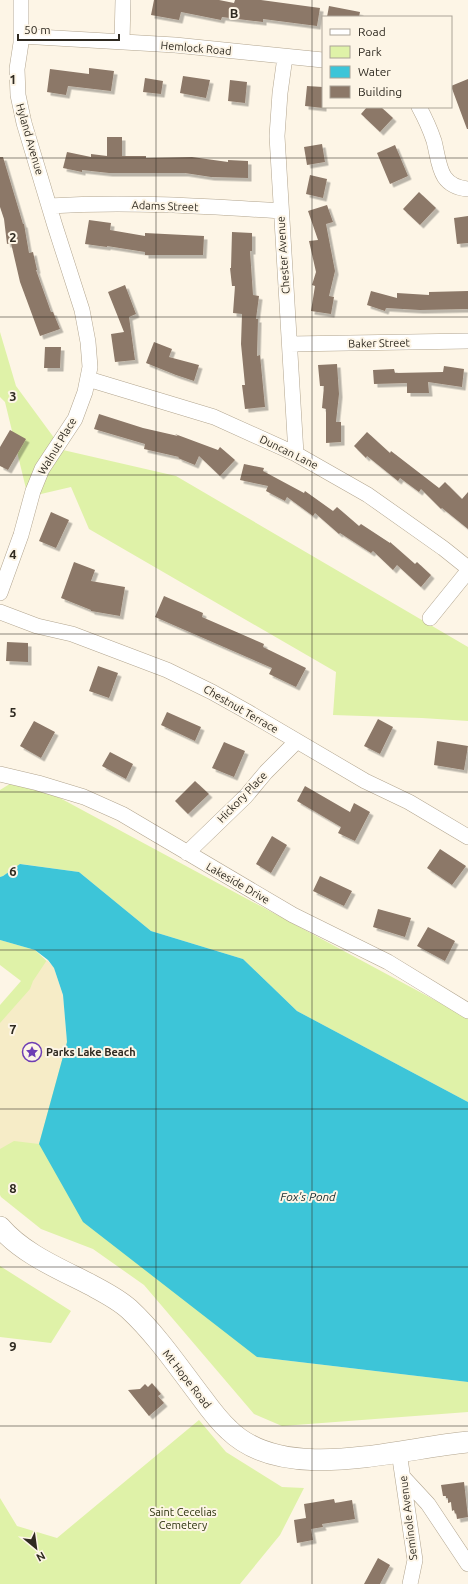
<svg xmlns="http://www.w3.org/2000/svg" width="468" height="1584" viewBox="0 0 468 1584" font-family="Ubuntu,sans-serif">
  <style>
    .green { fill: #dff2a8 }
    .sand { fill: #f6ecc7 }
    .water { fill: #3dc5d8 }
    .building { fill: #8c7868; filter: url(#shadow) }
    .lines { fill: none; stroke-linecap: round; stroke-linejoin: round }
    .street-casing { stroke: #b2a58f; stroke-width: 16 }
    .secondary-casing { stroke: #b2a58f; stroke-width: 22 }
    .street { stroke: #fff; stroke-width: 15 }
    .secondary { stroke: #fff; stroke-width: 21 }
    .grid { fill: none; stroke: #2f2a21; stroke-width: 1; stroke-opacity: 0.55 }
    .labels { text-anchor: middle; stroke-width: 4; stroke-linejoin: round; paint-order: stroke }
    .street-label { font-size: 11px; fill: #2f2a21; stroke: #fdf5e6 }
    .poi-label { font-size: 11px; font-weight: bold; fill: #2f2a21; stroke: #fdf5e6; text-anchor: start }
    .park-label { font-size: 11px; fill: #2b320d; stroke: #fdf5e6 }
    .water-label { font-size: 12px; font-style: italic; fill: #172d31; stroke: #fdf5e6 }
    .grid-label { font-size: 13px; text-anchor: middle; font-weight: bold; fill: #2f2a21; stroke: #fdf5e6; stroke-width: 4; stroke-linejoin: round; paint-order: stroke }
  </style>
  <defs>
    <filter id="shadow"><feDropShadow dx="3.5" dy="3.5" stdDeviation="0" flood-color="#0004"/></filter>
  </defs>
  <rect width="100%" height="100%" fill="#fdf5e6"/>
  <path class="green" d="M 0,332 L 16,386 L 63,450 L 176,476 L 468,647 L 468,721 L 422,718 L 333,715 L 336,672 L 89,529 L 71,487 L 28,497 L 5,402 L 0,397 Z
    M 21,777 L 468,1018 L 468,1102 L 297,1011 L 243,959 L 151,931 L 79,872 L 21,864 L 3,876 L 0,877 L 0,790 Z
    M 0,940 L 35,950 L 54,968 L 67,1042 L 62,1062 L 257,1357 L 468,1382 L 468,1412 L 282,1426 L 254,1414 L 144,1285 L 93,1249 L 41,1229 L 1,1197 L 0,1195 L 0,1005 L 21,981 L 0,965 Z
    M 0,1266 L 71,1311 L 51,1343 L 0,1337 Z
    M 199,1420 L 226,1452 L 282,1487 L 304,1488 L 280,1535 L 240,1584 L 0,1584 L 0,1498 L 17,1526 L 57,1538 Z"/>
  <path class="sand" d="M 47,960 L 54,968 L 63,995 L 67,1042 L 39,1144 L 14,1141 L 0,1149 L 0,1023 L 30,989 L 33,981 Z"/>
  <path class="water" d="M 20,864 L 79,872 L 151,931 L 243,959 L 297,1011 L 468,1102 L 468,1382 L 257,1357 L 83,1222 L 39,1144 L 67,1042 L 63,995 L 54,968 L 48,960 L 35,950 L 0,940 L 0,877 L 3,876 Z"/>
  <path class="building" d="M 154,0 L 219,0 L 234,3 L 235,0 L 261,0 L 320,8 L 317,26 L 263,19 L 263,22 L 222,17 L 221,20 L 181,12 L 179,20 L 151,15 Z
    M 329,6 L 360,12 L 359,17 L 327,17 Z
    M 89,68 L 114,71 L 111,91 L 68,86 L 66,95 L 47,92 L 50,69 L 89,74 Z
    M 183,76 L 210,80 L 206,98 L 180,93 Z
    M 145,78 L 163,81 L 161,94 L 143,92 Z
    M 468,79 L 468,129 L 467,129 L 451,86 Z
    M 230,80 L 247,82 L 245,103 L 228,101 Z
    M 307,86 L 323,87 L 323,108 L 305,106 Z
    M 367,107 L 381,107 L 393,118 L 380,132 L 361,114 Z
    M 107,137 L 122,137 L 122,156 L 146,156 L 146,158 L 192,157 L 228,162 L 228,160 L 248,161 L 248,178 L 211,177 L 185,173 L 109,173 L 82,170 L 82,172 L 63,168 L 67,152 L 91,157 L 91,154 L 107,156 Z
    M 322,144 L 325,162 L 307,165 L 304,147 Z
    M 395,145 L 408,176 L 390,184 L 377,153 Z
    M 0,157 L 3,157 L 23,224 L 24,224 L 29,253 L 33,252 L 37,270 L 36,270 L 51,312 L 53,312 L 60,329 L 40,336 L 20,282 L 11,243 L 7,244 L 4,219 L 0,207 Z
    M 310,175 L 327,179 L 323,198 L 306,194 Z
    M 419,192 L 436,208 L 420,225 L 403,209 Z
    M 327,205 L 333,222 L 326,224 L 335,271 L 329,296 L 334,297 L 331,314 L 311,311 L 315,286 L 312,285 L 316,272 L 309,241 L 318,240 L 308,211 Z
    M 468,216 L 468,243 L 457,244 L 454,218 Z
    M 89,220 L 111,223 L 110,230 L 145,236 L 145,233 L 204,236 L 203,255 L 145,255 L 145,252 L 107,246 L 107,247 L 85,244 Z
    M 232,232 L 252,233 L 252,251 L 250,251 L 253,295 L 259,296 L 256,319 L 258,319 L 257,356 L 260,355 L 265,407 L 245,409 L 242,385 L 245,385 L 241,344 L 242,314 L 233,313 L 235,286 L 232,286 L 230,268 L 231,268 Z
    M 125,285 L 136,314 L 129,317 L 135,360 L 115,362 L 111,334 L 124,332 L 108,292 Z
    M 371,291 L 397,298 L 397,293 L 429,295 L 429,292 L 468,291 L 468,309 L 420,310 L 386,308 L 385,311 L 367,305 Z
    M 154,342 L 172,349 L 169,357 L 199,365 L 194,381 L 176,375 L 146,363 Z
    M 45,347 L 61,347 L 60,368 L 44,368 Z
    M 337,364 L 339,394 L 336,422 L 341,422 L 341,442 L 326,443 L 326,409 L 322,408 L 324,386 L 320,386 L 318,365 Z
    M 444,366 L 464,369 L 462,387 L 428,382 L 429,393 L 407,393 L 407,383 L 374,384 L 373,370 L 394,369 L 395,373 L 443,372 Z
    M 99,414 L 143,428 L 178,436 L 175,434 L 218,450 L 220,447 L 235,460 L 220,476 L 199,456 L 195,465 L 178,458 L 179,457 L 144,449 L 145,444 L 94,429 Z
    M 10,430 L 26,439 L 8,470 L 0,466 L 0,447 Z
    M 367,432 L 390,453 L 391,451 L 439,488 L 445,482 L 462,499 L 468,492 L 468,529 L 442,508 L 441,509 L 421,489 L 419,492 L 400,478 L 398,481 L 367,456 L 366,458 L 354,446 Z
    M 244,464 L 264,468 L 263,471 L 304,493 L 305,491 L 333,511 L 337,507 L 359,526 L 361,524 L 390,543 L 390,542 L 415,564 L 417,562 L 431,575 L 421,587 L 397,565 L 393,570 L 373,551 L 371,553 L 340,533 L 339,534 L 315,513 L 313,516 L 287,497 L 285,501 L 266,491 L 268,486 L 240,480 Z
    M 51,512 L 69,520 L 56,548 L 39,541 Z
    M 74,562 L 95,570 L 91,581 L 125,587 L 120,616 L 91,611 L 91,610 L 61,598 Z
    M 164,596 L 203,613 L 202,617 L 264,644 L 263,647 L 306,668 L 296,687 L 269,674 L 272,668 L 155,617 Z
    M 7,642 L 28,643 L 28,662 L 6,661 Z
    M 98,666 L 118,673 L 109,698 L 89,691 Z
    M 167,712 L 201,727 L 195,741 L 161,725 Z
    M 378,719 L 393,727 L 380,754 L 364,746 Z
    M 34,721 L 55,732 L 41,758 L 20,746 Z
    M 437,741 L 468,746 L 464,770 L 434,765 Z
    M 224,742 L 245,751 L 234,777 L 212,768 Z
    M 110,752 L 133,764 L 126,779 L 102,766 Z
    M 195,781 L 209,794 L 188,814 L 175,801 Z
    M 305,786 L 350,812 L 354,803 L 370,812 L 355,841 L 338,833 L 341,827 L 297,801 Z
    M 272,836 L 287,845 L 271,873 L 256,864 Z
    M 440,849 L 466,866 L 452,885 L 427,868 Z
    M 320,876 L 352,891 L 344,906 L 313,891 Z
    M 378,909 L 411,918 L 405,937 L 373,927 Z
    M 428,927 L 455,941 L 445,961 L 417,946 Z
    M 152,1383 L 161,1394 L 158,1396 L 164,1403 L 149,1416 L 128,1390 L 140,1389 L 145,1384 L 148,1387 Z
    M 464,1482 L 468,1517 L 457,1519 L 456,1513 L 455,1514 L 454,1510 L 452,1511 L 451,1502 L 448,1503 L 448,1498 L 446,1498 L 446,1496 L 443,1496 L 441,1485 Z
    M 334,1499 L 335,1503 L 352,1500 L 355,1519 L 322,1524 L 323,1527 L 311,1529 L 313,1540 L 297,1543 L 294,1520 L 306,1518 L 304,1504 Z
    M 378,1558 L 390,1565 L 380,1584 L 364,1584 Z"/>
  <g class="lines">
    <g class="street-casing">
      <path id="street" d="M 21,36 L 175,45 L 323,60
        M 122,42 L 123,0
        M 285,57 L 280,93 L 277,136 L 296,454
        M 419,107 C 425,118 430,129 434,141 C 440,164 438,186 468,189
        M 49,206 C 126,201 204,206 281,211
        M 290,344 L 468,341
        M 88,379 L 214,417 L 296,454 L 368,495 L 443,548 L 468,568
        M 0,593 L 21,535 L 33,491 L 42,469 L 75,419 L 85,392 L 90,367 L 88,342 L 82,310 L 55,226 L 24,123 L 18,95 L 17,69 L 21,43 L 21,0
        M 0,612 L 37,626 L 72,634 L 167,670 L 212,692 L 246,711 L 365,781 L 409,802 L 468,837
        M 430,618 L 468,571
        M 0,774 L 38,783 L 84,797 L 122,814 L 293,915 L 388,962 L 468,1011
        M 187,853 L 246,796 L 266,772 L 297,741
        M 399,1452 L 415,1560 L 410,1584
        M 403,1477 L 428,1504 L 468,1564"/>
    </g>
    <g class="secondary-casing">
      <path id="secondary" d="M 0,1227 C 23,1254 60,1269 91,1285 C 104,1292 118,1299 129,1309 C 157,1335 179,1368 202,1398 C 210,1409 219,1421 229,1430 C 285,1485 399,1448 468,1442"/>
    </g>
    <use href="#street" class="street"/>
    <use href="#secondary" class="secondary"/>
  </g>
  <path class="grid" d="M 156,0 L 156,1584M 312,0 L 312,1584M 0,158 L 468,158M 0,317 L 468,317M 0,475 L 468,475M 0,634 L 468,634M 0,792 L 468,792M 0,950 L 468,950M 0,1109 L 468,1109M 0,1267 L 468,1267M 0,1426 L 468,1426"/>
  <defs>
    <g id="sight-ring" transform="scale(1)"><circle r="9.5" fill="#fdf5e6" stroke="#6e3db4" stroke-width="1.5"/><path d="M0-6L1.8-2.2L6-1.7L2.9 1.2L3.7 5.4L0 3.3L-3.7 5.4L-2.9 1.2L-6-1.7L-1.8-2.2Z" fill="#6e3db4"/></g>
  </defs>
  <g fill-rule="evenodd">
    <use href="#sight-ring" x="32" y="1052"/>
  </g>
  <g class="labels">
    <g class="street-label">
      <text transform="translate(196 48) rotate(5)" y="4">Hemlock Road</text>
      <text transform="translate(30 139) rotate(74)" y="4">Hyland Avenue</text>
      <text transform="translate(165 206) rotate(2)" y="4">Adams Street</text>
      <text transform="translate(283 255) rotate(-94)" y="4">Chester Avenue</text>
      <text transform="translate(379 343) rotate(-1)" y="4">Baker Street</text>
      <text transform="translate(57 446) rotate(-59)" y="4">Walnut Place</text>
      <text transform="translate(289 452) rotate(26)" y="4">Duncan Lane</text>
      <text transform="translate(241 709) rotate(30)" y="4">Chestnut Terrace</text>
      <text transform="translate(242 797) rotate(-46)" y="4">Hickory Place</text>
      <text transform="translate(238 883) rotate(30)" y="4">Lakeside Drive</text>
      <text transform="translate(187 1379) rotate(52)" y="4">Mt Hope Road</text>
      <text transform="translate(408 1518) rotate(-97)" y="4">Seminole Avenue</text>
    </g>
    <g class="poi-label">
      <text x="46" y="1056">Parks Lake Beach</text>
    </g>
    <g class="park-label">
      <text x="183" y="1516">Saint Cecelias<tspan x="183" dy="13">Cemetery</tspan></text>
    </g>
    <g class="water-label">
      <text x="308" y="1201">Fox's Pond</text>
    </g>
  </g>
  <g class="grid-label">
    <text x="234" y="18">B</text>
    <text x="13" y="84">1</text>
    <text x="13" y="242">2</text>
    <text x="13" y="401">3</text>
    <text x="13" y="559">4</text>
    <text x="13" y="717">5</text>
    <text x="13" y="876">6</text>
    <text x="13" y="1034">7</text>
    <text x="13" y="1193">8</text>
    <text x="13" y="1351">9</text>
  </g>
  <rect x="322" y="16" width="130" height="92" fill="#fdf5e6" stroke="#aba497"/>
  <rect x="330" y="29" width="20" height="6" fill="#ffffff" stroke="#aba497"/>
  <text x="358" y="36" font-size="12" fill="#2f2a21">Road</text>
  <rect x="330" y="46" width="20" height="12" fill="#dff2a8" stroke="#aba497"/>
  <text x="358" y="56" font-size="12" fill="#2f2a21">Park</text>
  <rect x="330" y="66" width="20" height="12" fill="#3dc5d8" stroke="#aba497"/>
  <text x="358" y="76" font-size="12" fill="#2f2a21">Water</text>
  <rect x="330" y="86" width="20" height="12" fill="#8c7868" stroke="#aba497"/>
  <text x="358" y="96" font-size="12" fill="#2f2a21">Building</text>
  <g transform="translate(36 1548) rotate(151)" stroke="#fdf5e6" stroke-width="3" paint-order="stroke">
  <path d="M0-3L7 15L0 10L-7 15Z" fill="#2f2a21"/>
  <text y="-6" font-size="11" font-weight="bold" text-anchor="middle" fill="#2f2a21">N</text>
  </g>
  <path d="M18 34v6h101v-6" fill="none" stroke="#2f2a21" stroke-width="2"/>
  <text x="24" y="34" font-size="12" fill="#2f2a21" stroke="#fdf5e6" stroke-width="3" paint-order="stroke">50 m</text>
</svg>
